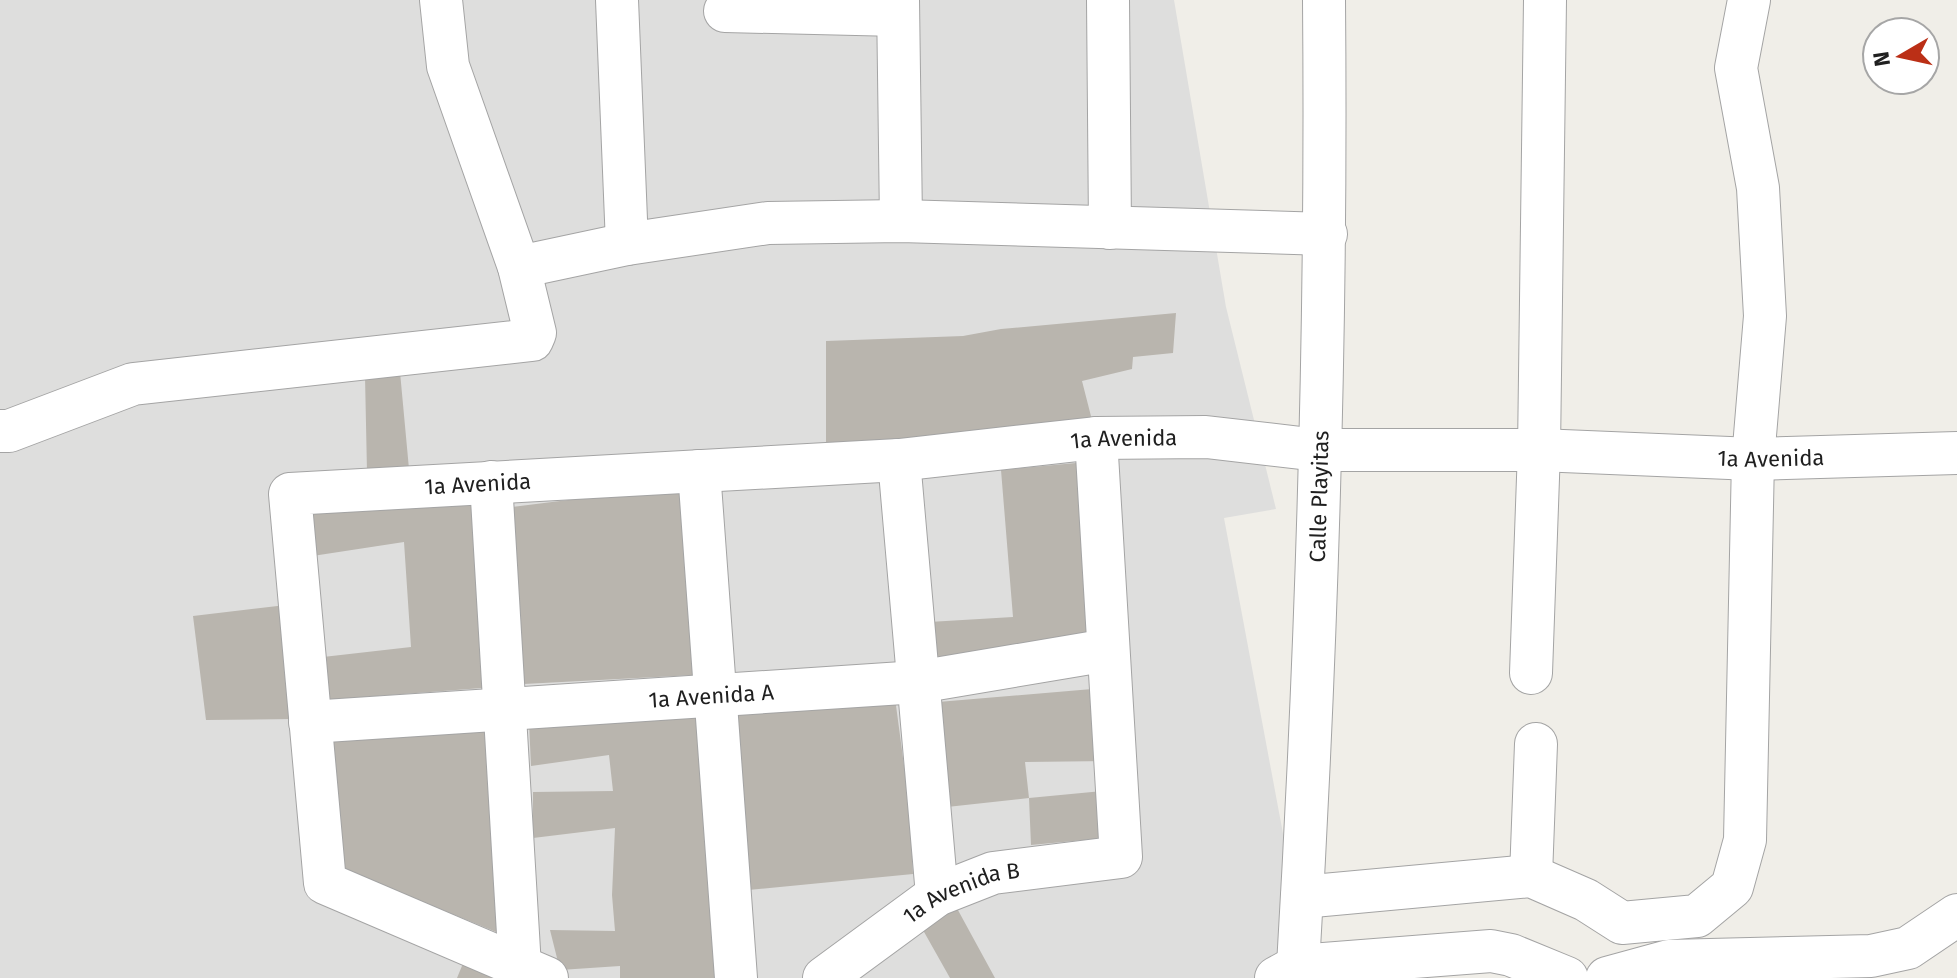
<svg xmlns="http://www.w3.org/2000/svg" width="1957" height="978" viewBox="0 0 1957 978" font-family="'Fira Sans',sans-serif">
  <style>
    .residential { fill: #dededd }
    .building { fill: #b9b5ae }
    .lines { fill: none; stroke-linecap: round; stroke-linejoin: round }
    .minor-casing { stroke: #a4a4a4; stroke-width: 44 }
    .minor { stroke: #fff; stroke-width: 42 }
    .labels { text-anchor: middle; stroke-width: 6; stroke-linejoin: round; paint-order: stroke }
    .street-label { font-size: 22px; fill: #202020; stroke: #fff }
  </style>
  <rect width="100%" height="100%" fill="#f0eee8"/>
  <path class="residential" d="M 0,0 L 1174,0 L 1226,307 L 1276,509 L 1224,518 L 1310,978 L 0,978 Z"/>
  <path class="building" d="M 1176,313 L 1173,353 L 1133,357 L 1132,369 L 1082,381 L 1094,428 L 826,446 L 826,341 L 963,336 L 1001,329 Z
    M 400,372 L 409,469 L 367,472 L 365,376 Z
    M 1087,462 L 1099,643 L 932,657 L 929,622 L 1013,617 L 1001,470 Z
    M 680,486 L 694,675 L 524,684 L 512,507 Z
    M 477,494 L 495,687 L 325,700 L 323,657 L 411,647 L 404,542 L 306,557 L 306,514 Z
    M 286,605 L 295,719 L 206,720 L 193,616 Z
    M 1104,688 L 1109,761 L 1025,762 L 1029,798 L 947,807 L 938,702 Z
    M 895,698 L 909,803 L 913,874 L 748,890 L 734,715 Z
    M 696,709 L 720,978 L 620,978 L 620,966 L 560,970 L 550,930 L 615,931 L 612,895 L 615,828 L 533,838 L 533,792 L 613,791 L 609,755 L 531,766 L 529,722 Z
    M 494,724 L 501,934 L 340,868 L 326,733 Z
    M 1113,790 L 1116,837 L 1031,845 L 1029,798 Z
    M 953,901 L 995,978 L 950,978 L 919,923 Z
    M 464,961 L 495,978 L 457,978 Z"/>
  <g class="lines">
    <g class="minor-casing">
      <g id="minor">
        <path d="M 617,0 L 627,244"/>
        <path d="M 898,0 L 901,221"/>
        <path d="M 1108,0 L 1110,228"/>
        <path d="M 725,11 L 898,15"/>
        <path d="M 519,267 L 627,244 L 768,223 L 901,221 L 1326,234"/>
        <path d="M 0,431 L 9,431 L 133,384 L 532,340 L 535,333 L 519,267 L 448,66 L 441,0"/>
        <path d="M 899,460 L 937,895"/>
        <path d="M 699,471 L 736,978"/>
        <path d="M 491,482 L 520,967"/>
        <path d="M 1531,673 L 1539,450 L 1545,0"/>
        <path id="s1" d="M 310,722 L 918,682 L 1108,650"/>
        <path d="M 1531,876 L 1536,744"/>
        <path d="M 1302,897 L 1531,876 L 1586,900 L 1622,923 L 1697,916 L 1732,887 L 1745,840 L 1753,459 L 1765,316 L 1758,188 L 1736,68 L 1749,0"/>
        <path id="s2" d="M 1298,966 C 1317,645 1327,322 1324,0"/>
        <path id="s3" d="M 547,978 L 325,883 L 290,494 L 899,460 L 1096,438 L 1206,437 L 1318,450 L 1539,450 L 1753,459 L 1957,453"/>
        <path id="s4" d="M 824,978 L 937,895 L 993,873 L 1121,857 L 1096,438"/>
        <path d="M 1276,978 L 1298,966 L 1491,951 L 1511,955 L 1567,978"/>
        <path d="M 1607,978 L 1669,961 L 1871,956 L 1908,948 L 1957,915"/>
      </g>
    </g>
    <use href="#minor" class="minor"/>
  </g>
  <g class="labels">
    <g class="street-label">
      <text dy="8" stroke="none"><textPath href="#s3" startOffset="1468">1a Avenida</textPath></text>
      <text dy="8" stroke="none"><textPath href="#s3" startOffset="2116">1a Avenida</textPath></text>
      <text dy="8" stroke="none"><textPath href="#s3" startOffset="820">1a Avenida</textPath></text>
      <text dy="8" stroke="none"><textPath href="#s2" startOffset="470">Calle Playitas</textPath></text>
      <text dy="8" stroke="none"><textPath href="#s1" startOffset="402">1a Avenida A</textPath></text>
      <text dy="8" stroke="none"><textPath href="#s4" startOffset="164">1a Avenida B</textPath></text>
    </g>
  </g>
  <g transform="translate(1901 56) rotate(261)"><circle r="38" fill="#ffffff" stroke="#a6a6a6" stroke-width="2"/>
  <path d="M0-6L14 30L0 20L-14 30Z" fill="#bb2f16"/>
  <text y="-12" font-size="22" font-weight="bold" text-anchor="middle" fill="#202020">N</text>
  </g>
</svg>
